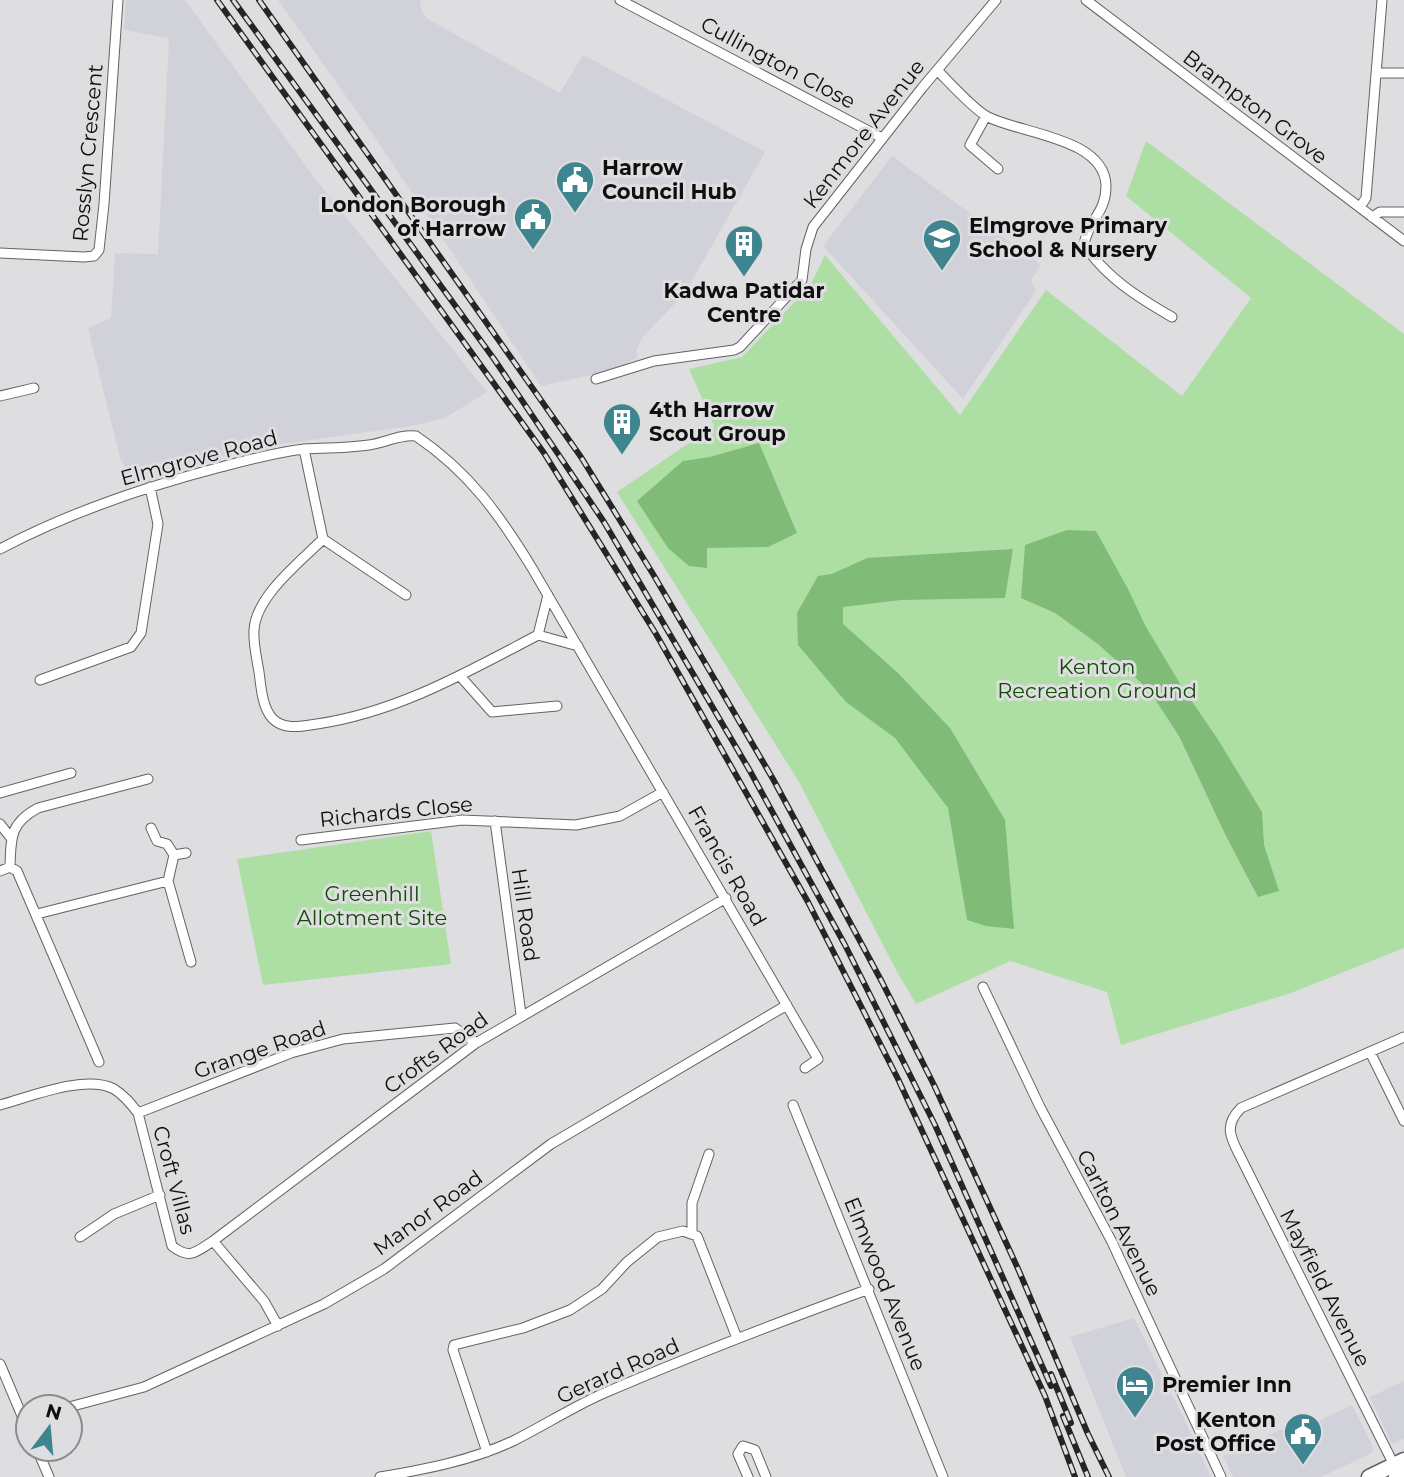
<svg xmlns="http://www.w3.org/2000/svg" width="1404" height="1477" viewBox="0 0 1404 1477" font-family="Montserrat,sans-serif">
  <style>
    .built { fill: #d1d1da }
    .green { fill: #addfa5 }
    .forest { fill: #81bb78 }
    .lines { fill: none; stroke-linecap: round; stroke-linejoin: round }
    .minor-casing { stroke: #636365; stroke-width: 11 }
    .primary-casing { stroke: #636365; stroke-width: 17 }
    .minor { stroke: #fff; stroke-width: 9 }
    .primary { stroke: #fff; stroke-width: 14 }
    .rail-casing { stroke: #252526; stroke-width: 6 }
    .rail { stroke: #dedee0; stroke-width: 3.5; stroke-dasharray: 10; stroke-linecap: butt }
    .labels { text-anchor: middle; stroke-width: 6; stroke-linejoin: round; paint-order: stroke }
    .street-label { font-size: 21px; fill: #0f0f10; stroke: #dedee0 }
    .poi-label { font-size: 21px; font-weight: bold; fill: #0f0f10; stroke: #dedee0; text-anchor: start }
    .park-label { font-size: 21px; fill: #0f4b05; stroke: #dedee0 }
  </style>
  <rect width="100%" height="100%" fill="#dedee0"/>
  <path class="built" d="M 126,0 L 185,0 L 316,180 L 487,392 L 445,418 L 412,426 L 253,448 L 143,477 L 130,473 L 121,461 L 88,328 L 111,318 L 115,253 L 158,254 L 169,38 L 124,30 Z
    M 278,0 L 420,0 L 422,12 L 428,19 L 560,93 L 583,55 L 765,152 L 685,293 L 641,339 L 636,352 L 638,357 L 618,369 L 541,386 L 372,133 Z
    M 892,156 L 1041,265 L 1031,280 L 1036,291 L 963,399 L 823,246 Z
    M 1134,1318 L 1186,1423 L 1211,1477 L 1126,1477 L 1070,1337 Z
    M 1404,1381 L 1404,1439 L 1395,1443 L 1391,1442 L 1370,1397 Z
    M 1352,1405 L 1373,1447 L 1372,1453 L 1321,1477 L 1233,1477 L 1223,1456 L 1282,1429 L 1286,1436 Z"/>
  <path class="green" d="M 1146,141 L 1404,334 L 1404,948 L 1291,993 L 1121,1045 L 1107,992 L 1010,961 L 916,1004 L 896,970 L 799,782 L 617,492 L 714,426 L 689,369 L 742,357 L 810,286 L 825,255 L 960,415 L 1046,290 L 1182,396 L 1251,298 L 1126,196 Z
    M 431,831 L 451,964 L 263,985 L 237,859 Z"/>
  <path class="forest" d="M 759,443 L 797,533 L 768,547 L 707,548 L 707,568 L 689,566 L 668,548 L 637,501 L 683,461 L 710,457 Z
    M 1067,530 L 1096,531 L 1128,589 L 1146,627 L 1182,687 L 1217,738 L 1262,812 L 1264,845 L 1279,891 L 1258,897 L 1225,834 L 1179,736 L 1149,690 L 1098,644 L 1055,613 L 1021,598 L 1025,545 Z
    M 1013,549 L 1005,598 L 901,600 L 843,607 L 843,624 L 898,673 L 950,728 L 1005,820 L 1014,929 L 986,926 L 967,920 L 948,808 L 895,738 L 846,702 L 798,645 L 797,613 L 818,576 L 832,574 L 867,558 Z"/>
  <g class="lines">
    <g class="minor-casing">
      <path id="minor" d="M 620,0 L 882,138
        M 1086,0 L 1404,241
        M 937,70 C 949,82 974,110 988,117 C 1022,134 1105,138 1106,186 C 1106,213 1089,219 1084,244 C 1105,277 1139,298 1172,317
        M 1377,73 L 1404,73
        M 986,116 L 970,145 L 998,169
        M 1360,207 L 1366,198 L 1382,0
        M 1372,217 L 1380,212 L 1404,212
        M 0,253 L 84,257 L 94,256 L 99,250 L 104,204 L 118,0
        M 596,379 L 654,361 L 734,350 L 740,347 L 802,280 L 806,249 L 813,227 L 922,88 L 996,0
        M 0,396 L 34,388
        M 304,449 L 323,539 C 299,563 256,596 254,630 C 253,644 257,659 259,672 C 261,686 262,707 272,718 C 284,731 303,726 317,724 C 398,712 467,672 538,635 L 548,595
        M 323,539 L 406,595
        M 0,549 C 70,512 144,487 221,467 C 248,460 276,452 305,449 C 326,448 347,448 369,445 C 385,443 400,434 416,436 C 469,472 499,514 532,568 L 818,1059 L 805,1068
        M 538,635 L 578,646
        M 460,676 L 492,712 L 557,706
        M 40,680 L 131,647 L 141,633 L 158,524 L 150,487
        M 0,793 L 71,773
        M 495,821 L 521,1014
        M 0,824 L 11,838
        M 151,828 L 157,841 L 167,844 L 174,855
        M 301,840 L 462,820 L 576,825 L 620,816 L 663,792
        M 10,867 C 11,837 10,823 38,808 L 148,779
        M 0,871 L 10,867 L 17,871 L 99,1062
        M 168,881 L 174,855 L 186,853
        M 37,914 L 168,881 L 191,962
        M 983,987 L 1040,1107 L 1112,1242 L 1221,1477
        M 1370,1052 L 1404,1121
        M 0,1105 C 30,1097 85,1074 114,1089 C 124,1095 131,1104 138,1113 L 172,1246 C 190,1260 196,1252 213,1241 L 476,1043 L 726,898
        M 793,1105 L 943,1477
        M 138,1113 L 291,1053 L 343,1039 L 455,1028 L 476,1043
        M 692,1233 L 692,1203 L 709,1154
        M 80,1237 L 114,1214 L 160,1195
        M 213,1241 L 264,1301 L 278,1326
        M 0,1364 L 28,1430
        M 69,1407 L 144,1387 L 324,1304 L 384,1269 L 551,1144 L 787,1005
        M 37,1449 L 49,1477
        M 487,1452 L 453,1350 L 454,1345 L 523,1328 L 570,1310 L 602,1289 L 627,1262 L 658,1237 L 683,1231 L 697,1236 L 737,1338
        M 1394,1465 L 1242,1160 C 1232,1140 1222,1127 1241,1108 L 1404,1037
        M 380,1477 C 426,1469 470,1461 513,1441 C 543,1426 571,1408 602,1394 C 690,1356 779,1322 869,1289
        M 748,1477 L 738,1454 L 743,1446 L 755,1450 L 766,1477"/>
    </g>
    <g class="primary-casing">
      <path id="primary" d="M 1369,1477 L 1404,1460
        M 1396,1477 L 1404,1473"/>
    </g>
    <use href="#minor" class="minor"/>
    <use href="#primary" class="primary"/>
    <g class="rail-casing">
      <path id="rail" d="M 217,0 L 544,453 L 656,634 L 808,902 L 898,1079 L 1045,1396 L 1075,1477
        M 233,0 L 494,359 L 604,522 L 750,771 L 845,945 L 935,1125 L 1051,1386
        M 259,0 L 581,457 L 653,574 L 773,779 L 882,982 L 934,1085 L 1019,1271 L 1088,1434 L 1109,1477
        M 1051,1374 L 1071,1423
        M 1063,1416 L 1088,1477"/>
    </g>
    <use href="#rail" class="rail"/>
  </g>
  <defs>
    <g id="civic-pin" transform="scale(2.0125)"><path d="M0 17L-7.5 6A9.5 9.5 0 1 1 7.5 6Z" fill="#3e858f" stroke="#dedee0"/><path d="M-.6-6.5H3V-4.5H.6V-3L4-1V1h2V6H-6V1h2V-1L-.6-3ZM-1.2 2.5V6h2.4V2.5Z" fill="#fff"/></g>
    <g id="school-pin" transform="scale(2.0125)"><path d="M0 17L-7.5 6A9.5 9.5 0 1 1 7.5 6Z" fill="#3e858f" stroke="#dedee0"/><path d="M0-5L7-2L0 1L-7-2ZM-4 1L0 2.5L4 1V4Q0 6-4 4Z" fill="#fff"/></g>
    <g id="building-pin" transform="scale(2.0125)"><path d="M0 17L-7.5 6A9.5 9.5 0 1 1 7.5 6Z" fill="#3e858f" stroke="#dedee0"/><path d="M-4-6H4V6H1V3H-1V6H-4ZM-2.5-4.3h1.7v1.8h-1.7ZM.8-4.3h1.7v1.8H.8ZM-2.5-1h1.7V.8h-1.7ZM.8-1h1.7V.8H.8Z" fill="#fff"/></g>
    <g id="hotel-pin" transform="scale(2.0125)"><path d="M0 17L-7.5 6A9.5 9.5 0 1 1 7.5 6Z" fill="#3e858f" stroke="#dedee0"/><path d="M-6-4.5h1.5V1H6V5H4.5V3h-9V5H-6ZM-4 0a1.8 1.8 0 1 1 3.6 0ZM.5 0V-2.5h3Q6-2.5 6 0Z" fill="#fff"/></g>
  </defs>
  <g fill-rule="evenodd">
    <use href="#civic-pin" x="575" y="180"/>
    <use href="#civic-pin" x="533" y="217"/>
    <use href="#school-pin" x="942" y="238"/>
    <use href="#building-pin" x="744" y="244"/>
    <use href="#building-pin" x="622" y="422"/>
    <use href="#hotel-pin" x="1135" y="1385"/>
    <use href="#civic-pin" x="1303" y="1432"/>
  </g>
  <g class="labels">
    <g class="street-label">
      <text transform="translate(778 63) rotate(28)" y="7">Cullington Close</text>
      <text transform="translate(1255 107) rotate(37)" y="7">Brampton Grove</text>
      <text transform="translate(864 134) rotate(-52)" y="7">Kenmore Avenue</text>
      <text transform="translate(88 153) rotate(-85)" y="7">Rosslyn Crescent</text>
      <text transform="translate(199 458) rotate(-15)" y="7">Elmgrove Road</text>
      <text transform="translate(396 812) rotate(-6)" y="7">Richards Close</text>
      <text transform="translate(727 866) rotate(60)" y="7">Francis Road</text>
      <text transform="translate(525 915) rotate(82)" y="7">Hill Road</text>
      <text transform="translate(260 1050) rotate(-19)" y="7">Grange Road</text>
      <text transform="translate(436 1053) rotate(-36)" y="7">Crofts Road</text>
      <text transform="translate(174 1180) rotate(75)" y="7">Croft Villas</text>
      <text transform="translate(428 1213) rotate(-36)" y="7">Manor Road</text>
      <text transform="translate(1119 1223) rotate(63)" y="7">Carlton Avenue</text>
      <text transform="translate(885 1284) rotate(68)" y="7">Elmwood Avenue</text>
      <text transform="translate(1325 1288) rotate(63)" y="7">Mayfield Avenue</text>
      <text transform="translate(618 1371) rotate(-24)" y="7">Gerard Road</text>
    </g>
    <g class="poi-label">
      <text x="602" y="175">Harrow<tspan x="602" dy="24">Council Hub</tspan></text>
      <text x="506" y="212" text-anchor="end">London Borough<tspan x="506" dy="24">of Harrow</tspan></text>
      <text x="969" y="233">Elmgrove Primary<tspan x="969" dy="24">School &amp; Nursery</tspan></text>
      <text x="744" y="298" text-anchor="middle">Kadwa Patidar<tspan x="744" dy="24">Centre</tspan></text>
      <text x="649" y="417">4th Harrow<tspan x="649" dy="24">Scout Group</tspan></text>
      <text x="1162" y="1392">Premier Inn</text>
      <text x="1276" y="1427" text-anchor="end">Kenton<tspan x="1276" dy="24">Post Office</tspan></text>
    </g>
    <g class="park-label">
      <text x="1097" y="674">Kenton<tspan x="1097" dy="24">Recreation Ground</tspan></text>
      <text x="372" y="901">Greenhill<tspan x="372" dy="24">Allotment Site</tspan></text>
    </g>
  </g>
  <g transform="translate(49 1428) rotate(16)"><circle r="33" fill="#dedee0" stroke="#8b8b8d" stroke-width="2"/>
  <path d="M0-5L12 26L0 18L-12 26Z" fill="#3e858f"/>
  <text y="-10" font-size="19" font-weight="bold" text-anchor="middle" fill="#0f0f10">N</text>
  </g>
</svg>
